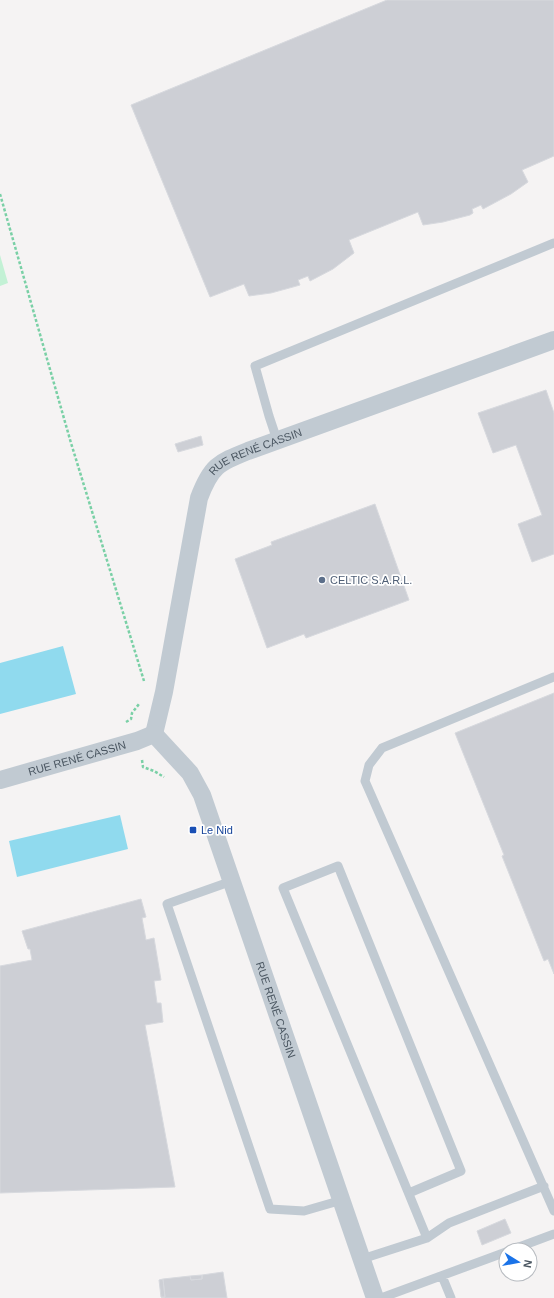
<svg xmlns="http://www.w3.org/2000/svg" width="554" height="1298" viewBox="0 0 554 1298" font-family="Helvetica,sans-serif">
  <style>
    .green { fill: #c3f1d5 }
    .water { fill: #90daee }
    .building { fill: #cdcfd5; stroke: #d7d9de }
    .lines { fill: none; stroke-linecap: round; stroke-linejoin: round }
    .path { stroke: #7ad0a6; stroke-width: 2.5; stroke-dasharray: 3 2; stroke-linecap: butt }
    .lane { stroke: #c1cad2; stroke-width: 9 }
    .street { stroke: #c1cad2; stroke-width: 18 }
    .service-dot { fill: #5c6f8a; stroke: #fff; stroke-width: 1.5 }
    .transit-dot { fill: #1a4fb4; stroke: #fff; stroke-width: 1.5 }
    .labels { text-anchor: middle; stroke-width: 3.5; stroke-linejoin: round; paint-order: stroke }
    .street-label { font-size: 11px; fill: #4a5661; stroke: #fff }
    .service-label { font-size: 11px; fill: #4e5e75; stroke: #fff; text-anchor: start }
    .transit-label { font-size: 11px; fill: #164399; stroke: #fff; text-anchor: start }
  </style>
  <rect width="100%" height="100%" fill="#f5f3f3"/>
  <path class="green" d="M 0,255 L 8,283 L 0,286 Z"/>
  <path class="water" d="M 63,646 L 76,694 L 0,714 L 0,663 Z
    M 120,815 L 128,849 L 17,877 L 9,841 Z"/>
  <path class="building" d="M 387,0 L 554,0 L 554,156 L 522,170 L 528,182 L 511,194 L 483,209 L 481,205 L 472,209 L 473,213 L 470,215 L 443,222 L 423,225 L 418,212 L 349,240 L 354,253 L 333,269 L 310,281 L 308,276 L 298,280 L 300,285 L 293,287 L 271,293 L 249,296 L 244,284 L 210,297 L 131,105 Z
    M 546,390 L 554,413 L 554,554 L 532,562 L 518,524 L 542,515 L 516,445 L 493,453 L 478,413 Z
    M 201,436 L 203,445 L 178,452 L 175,444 Z
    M 375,504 L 409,600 L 306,638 L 304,634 L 267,648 L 235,559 L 272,545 L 271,542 Z
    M 554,693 L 554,974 L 548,959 L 544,961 L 502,856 L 504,855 L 455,733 Z
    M 141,899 L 146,917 L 142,918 L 146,940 L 154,938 L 161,980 L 154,981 L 157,1003 L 161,1003 L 163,1022 L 145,1025 L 175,1187 L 0,1193 L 0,966 L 32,960 L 30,949 L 28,949 L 22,931 Z
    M 505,1219 L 511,1233 L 482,1245 L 477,1231 Z
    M 223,1272 L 227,1298 L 161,1298 L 165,1297 L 163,1279 L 190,1276 L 191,1280 L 202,1279 L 202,1275 Z
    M 202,1275 L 202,1279 L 191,1280 L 190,1276 Z
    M 163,1279 L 165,1297 L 161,1297 L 159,1280 Z"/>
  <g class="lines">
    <path class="path" d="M 0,194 L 71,443 L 144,681
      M 126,722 L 131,719 L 132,713 L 139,704
      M 142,760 L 143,767 L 154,771 L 164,777"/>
    <path class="lane" d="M 277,440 L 269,416 L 255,366 L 554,243
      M 554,677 L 382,748 L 369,765 L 365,781 L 554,1211
      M 232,881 L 167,904 L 270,1209 L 304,1211 L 342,1200
      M 409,1193 L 461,1171 L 338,866 L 283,888 L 427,1238
      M 511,1250 L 554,1234
      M 362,1259 L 427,1238 L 449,1223 L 544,1186
      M 442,1276 L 451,1298
      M 381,1298 L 506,1252"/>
    <g class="street">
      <path id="s1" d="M 154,734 L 164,692 L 199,498 C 211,466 218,463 248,451 L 554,340"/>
      <path id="s2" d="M 0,780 L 137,741 L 154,734 L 190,773 L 202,795 L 375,1298"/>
    </g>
  </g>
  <circle class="service-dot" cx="322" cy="580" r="4"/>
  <rect class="transit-dot" x="189" y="826" width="8" height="8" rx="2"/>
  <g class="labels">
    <g class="street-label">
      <text dy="4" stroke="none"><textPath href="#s1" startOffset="318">RUE RENÉ CASSIN</textPath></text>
      <text dy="4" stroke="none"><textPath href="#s2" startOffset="80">RUE RENÉ CASSIN</textPath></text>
      <text dy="4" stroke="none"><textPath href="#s2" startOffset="466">RUE RENÉ CASSIN</textPath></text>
    </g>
    <g class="service-label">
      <text x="330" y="584">CELTIC S.A.R.L.</text>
    </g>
    <g class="transit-label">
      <text x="201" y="834">Le Nid</text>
    </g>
  </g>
  <g transform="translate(518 1262) rotate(101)"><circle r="19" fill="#ffffff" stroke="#b7bbc0"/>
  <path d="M0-3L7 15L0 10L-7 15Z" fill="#1a73e8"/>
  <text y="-6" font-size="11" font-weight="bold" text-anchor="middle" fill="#4a5661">N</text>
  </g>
</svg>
